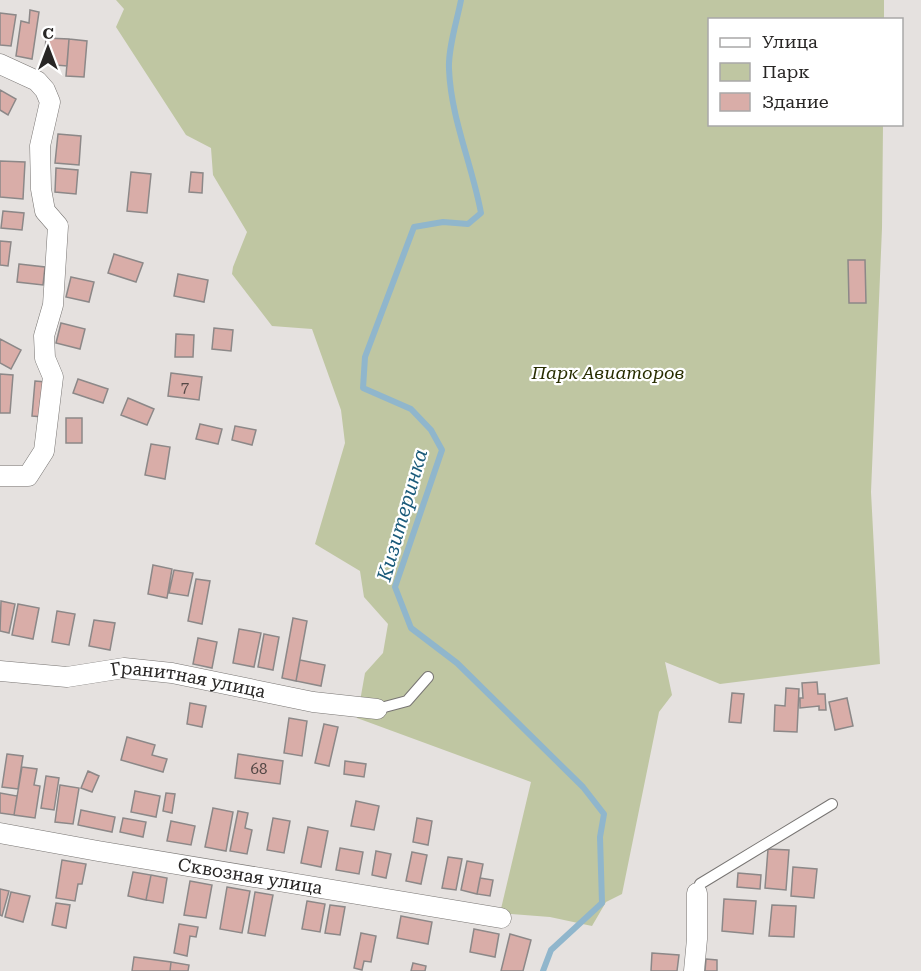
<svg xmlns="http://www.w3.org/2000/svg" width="921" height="971" viewBox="0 0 921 971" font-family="'Roboto Serif',serif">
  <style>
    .green { fill: #bfc6a2 }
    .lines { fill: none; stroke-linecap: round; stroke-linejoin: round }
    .stream { stroke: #90b6cc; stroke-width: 6 }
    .building { fill: #d9ada8; stroke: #8c8888; stroke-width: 1.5 }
    .lane-casing { stroke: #787573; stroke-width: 12 }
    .street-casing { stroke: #787573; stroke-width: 21 }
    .lane { stroke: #fff; stroke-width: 10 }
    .street { stroke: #fff; stroke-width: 20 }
    .labels { text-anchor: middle; stroke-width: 4.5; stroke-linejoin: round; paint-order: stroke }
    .number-label { font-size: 15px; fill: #544846 }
    .park-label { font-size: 18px; font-style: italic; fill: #282d00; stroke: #fff }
    .street-label { font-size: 18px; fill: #282625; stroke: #fff }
    .water-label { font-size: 20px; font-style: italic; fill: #1a5a7a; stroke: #fff }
  </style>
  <rect width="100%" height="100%" fill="#e5e1df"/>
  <path class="green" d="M 116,0 L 884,0 L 884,19 L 710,20 L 710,124 L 883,125 L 882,228 L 871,492 L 880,664 L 720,684 L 665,662 L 672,695 L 659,712 L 622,894 L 606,902 L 592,926 L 550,917 L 500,913 L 531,782 L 357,718 L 365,673 L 383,653 L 388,624 L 364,597 L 360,571 L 315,544 L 345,443 L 341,410 L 312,329 L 272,326 L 232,274 L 233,267 L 247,232 L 213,175 L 211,148 L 186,135 L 116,27 L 124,9 Z"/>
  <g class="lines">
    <path class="stream" d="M 461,0 C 457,21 448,48 449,69 C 451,119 472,164 481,213 L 468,224 L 443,222 L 414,227 L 365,357 L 363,388 L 411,409 L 431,430 L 442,450 L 395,587 L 411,628 L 457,663 L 583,787 L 604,814 L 600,837 L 602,903 L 551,950 L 543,971"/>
  </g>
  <path class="building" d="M 30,10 L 39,12 L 32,59 L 16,56 L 21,21 L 29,23 Z
    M 0,13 L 16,15 L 11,46 L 0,45 Z
    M 46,38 L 69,39 L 67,66 L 44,64 Z
    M 69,39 L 87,41 L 84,77 L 66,76 Z
    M 0,90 L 16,99 L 8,115 L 0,110 Z
    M 58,134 L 81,136 L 79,165 L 55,163 Z
    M 0,161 L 25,162 L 23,199 L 0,197 Z
    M 56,168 L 78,170 L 76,194 L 55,192 Z
    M 131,172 L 151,174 L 147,213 L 127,211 Z
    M 191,172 L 203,173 L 202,193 L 189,192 Z
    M 3,211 L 24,213 L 22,230 L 1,228 Z
    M 0,241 L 11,242 L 8,266 L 0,265 Z
    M 114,254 L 143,263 L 136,282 L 108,273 Z
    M 848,260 L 865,260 L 866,303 L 849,303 Z
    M 19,264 L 45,267 L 43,285 L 17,282 Z
    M 178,274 L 208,280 L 204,302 L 174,296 Z
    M 71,277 L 94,282 L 89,302 L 66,297 Z
    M 61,323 L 85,329 L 80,349 L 56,343 Z
    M 214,328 L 233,330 L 231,351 L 212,349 Z
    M 176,334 L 194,335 L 193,357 L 175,357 Z
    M 0,339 L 21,350 L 11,369 L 0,363 Z
    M 171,373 L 202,377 L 199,400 L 168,396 Z
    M 0,374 L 13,375 L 10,413 L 0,413 Z
    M 78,379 L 108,389 L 103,403 L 73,393 Z
    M 35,381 L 46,382 L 43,417 L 32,416 Z
    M 128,398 L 154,409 L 147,425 L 121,415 Z
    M 66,418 L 82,418 L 82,443 L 66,443 Z
    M 200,424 L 222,429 L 218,444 L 196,439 Z
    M 235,426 L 256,430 L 252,445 L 232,440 Z
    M 151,444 L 170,447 L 165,479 L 145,475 Z
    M 153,565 L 172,569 L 167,598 L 148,594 Z
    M 174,570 L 193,573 L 188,596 L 169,593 Z
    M 196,579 L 210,581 L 202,624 L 188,621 Z
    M 1,601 L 15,604 L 9,633 L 0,631 Z
    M 18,604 L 39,608 L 33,639 L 12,635 Z
    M 57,611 L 75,614 L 69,645 L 52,642 Z
    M 293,618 L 307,621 L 296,681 L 282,678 Z
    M 94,620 L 115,623 L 110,650 L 89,646 Z
    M 239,629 L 261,633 L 254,667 L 233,663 Z
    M 264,634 L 279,637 L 273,670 L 258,667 Z
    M 198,638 L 217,642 L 212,668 L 193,664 Z
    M 300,660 L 325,665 L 321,686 L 296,681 Z
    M 817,682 L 818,694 L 825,694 L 826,710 L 819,710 L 819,706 L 800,708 L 800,698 L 803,698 L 802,683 Z
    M 786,688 L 799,689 L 797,732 L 774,731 L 775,705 L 785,706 Z
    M 732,693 L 744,694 L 741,723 L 729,722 Z
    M 847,698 L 853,726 L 835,730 L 829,702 Z
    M 190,703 L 206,706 L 202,727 L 187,724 Z
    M 289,718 L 307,721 L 302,756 L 284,753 Z
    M 324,724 L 338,727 L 329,766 L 315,763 Z
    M 127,737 L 155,745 L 152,755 L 167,759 L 163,772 L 121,760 Z
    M 7,754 L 23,756 L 18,789 L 2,787 Z
    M 238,754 L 283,761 L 280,784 L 235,778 Z
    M 345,761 L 366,764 L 364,777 L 344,774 Z
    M 22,767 L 37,769 L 34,785 L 40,786 L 35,818 L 14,815 Z
    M 88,771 L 99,776 L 92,792 L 81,788 Z
    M 46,776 L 59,778 L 54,810 L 41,808 Z
    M 60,785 L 79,788 L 73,824 L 55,822 Z
    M 135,791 L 160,796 L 156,817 L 131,812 Z
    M 0,793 L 17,796 L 14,815 L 0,813 Z
    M 166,793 L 175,794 L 172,813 L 163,811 Z
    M 356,801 L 379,806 L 374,830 L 351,826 Z
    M 213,808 L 233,812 L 226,851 L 205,847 Z
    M 81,810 L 115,817 L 112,832 L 78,825 Z
    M 238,811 L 248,813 L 245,828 L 252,830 L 247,854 L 230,851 Z
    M 123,818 L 146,822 L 143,837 L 120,832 Z
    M 273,818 L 290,821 L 284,853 L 267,850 Z
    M 417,818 L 432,821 L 428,845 L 413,842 Z
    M 171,821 L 195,826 L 191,845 L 167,841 Z
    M 308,827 L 328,831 L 321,867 L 301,863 Z
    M 340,848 L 363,852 L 359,874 L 336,870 Z
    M 768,849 L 789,850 L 786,890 L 765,888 Z
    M 376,851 L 391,854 L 386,878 L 372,875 Z
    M 412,852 L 427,855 L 421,884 L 406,881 Z
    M 448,857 L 462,859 L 456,890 L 442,888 Z
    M 62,860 L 86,864 L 82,884 L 78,884 L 75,901 L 56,898 Z
    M 467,861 L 483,864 L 477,894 L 461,890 Z
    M 793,867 L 817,869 L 814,898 L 791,896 Z
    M 133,872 L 151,875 L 146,900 L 128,896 Z
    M 738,873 L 761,875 L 760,889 L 737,887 Z
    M 151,875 L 167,878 L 163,903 L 146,900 Z
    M 480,878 L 493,880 L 490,896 L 477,894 Z
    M 190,881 L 212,885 L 206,918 L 184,915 Z
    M 227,887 L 250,891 L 242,933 L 220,929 Z
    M 0,889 L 9,891 L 2,916 L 0,915 Z
    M 11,892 L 30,896 L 23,922 L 5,917 Z
    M 255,892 L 273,895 L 265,936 L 248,933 Z
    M 724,899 L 756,901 L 753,934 L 722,931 Z
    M 307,901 L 325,904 L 320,932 L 302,929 Z
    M 56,903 L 70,905 L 66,928 L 52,925 Z
    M 330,905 L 345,907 L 340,935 L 325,933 Z
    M 772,905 L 796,906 L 794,937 L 769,936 Z
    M 401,916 L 432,922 L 428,944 L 397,938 Z
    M 179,924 L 198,927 L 196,937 L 190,936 L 187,956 L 174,953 Z
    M 474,929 L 499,934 L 495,957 L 470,952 Z
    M 361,933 L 376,936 L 371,962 L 364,961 L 362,970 L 354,968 Z
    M 510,934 L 531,940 L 523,971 L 501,971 Z
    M 652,953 L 679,955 L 677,971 L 651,971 Z
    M 134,957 L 171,962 L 170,971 L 132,971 Z
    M 706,959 L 717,960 L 717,971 L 705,971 Z
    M 171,962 L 189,965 L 188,971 L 170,971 Z
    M 413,963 L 426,966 L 425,971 L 411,971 Z"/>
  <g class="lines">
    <g class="lane-casing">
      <path id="lane" d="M 377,709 L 407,701 L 428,677
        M 697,893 L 700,884 L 832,804"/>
    </g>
    <g class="street-casing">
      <g id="street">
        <path d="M 0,64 L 37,81 L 45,90 L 50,102 L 40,146 L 41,189 L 45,211 L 58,226 L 53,305 L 44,336 L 45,358 L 53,377 L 44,451 L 28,476 L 0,476"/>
        <path id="s1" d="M 0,671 L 67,677 L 124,668 L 172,673 L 313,702 L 377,709"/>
        <path id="s2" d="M 0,833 L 98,851 L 501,918"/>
        <path d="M 694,971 L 697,939 L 697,893"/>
      </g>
    </g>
    <use href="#lane" class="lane"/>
    <use href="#street" class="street"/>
  </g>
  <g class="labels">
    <g class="number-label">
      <text x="185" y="392">7</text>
      <text x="259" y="774">68</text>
    </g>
    <g class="park-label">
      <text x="608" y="379">Парк Авиаторов</text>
    </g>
    <g class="street-label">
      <text dy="6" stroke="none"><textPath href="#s1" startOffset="190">Гранитная улица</textPath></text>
      <text dy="6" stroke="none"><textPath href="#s2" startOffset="254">Сквозная улица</textPath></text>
    </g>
    <g class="water-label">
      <text transform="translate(402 515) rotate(-74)" y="7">Кизитеринка</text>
    </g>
  </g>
  <rect x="708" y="18" width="195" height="108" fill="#ffffff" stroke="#a9a8a8" stroke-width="1.5"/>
  <rect x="720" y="38" width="30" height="9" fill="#ffffff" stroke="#a9a8a8" stroke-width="1.5"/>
  <text x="762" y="48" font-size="18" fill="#282625">Улица</text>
  <rect x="720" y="63" width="30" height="18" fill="#bfc6a2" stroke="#a9a8a8" stroke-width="1.5"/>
  <text x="762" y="78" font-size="18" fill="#282625">Парк</text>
  <rect x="720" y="93" width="30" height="18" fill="#d9ada8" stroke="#a9a8a8" stroke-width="1.5"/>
  <text x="762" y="108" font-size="18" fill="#282625">Здание</text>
  <g transform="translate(48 48)" stroke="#ffffff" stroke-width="4.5" paint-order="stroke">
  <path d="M0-4.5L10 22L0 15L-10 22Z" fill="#282625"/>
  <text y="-9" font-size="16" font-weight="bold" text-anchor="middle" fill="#282625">С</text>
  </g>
</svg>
